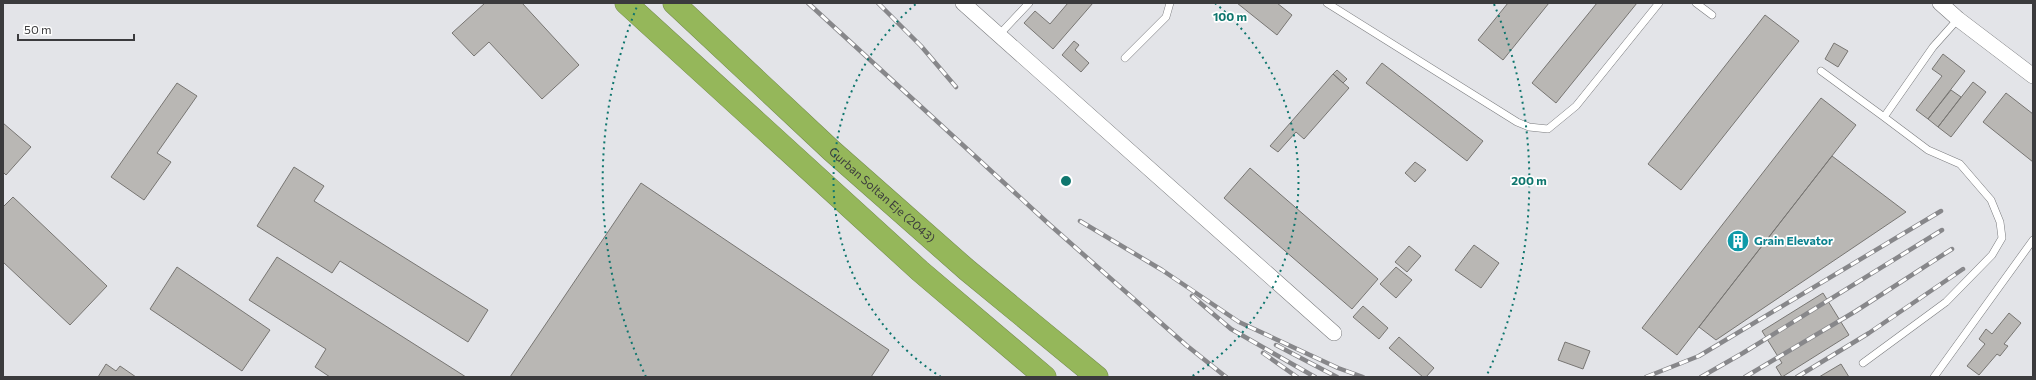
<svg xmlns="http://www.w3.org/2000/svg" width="2036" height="380" viewBox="0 0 2036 380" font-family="Commissioner,sans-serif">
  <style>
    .building { fill: #b9b7b4; stroke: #787673 }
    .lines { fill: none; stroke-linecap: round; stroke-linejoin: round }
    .lane-casing { stroke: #7a7b7e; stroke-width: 8 }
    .street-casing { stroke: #7a7b7e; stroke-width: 16 }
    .highway-casing { stroke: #768c50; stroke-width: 23 }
    .lane { stroke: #fff; stroke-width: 7 }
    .street { stroke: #fff; stroke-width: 15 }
    .highway { stroke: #95b75a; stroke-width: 22 }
    .rail-casing { stroke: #87878a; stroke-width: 4.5 }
    .rail { stroke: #fff; stroke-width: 3; stroke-dasharray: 9; stroke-linecap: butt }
    .ring { fill: none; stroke: #0f766e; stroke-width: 2; stroke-dasharray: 2 4 }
    .labels { text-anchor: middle; stroke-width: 3.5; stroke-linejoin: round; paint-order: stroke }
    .street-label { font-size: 12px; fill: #3b3b3d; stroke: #fff }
    .culture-label { font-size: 12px; font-weight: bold; fill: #0d838f; stroke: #fff; text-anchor: start }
    .centre { fill: #0f766e; stroke: #fff; stroke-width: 2 }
    .ring-label { font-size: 12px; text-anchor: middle; font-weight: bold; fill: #0f766e; stroke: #fff; stroke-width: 3.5; stroke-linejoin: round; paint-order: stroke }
  </style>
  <rect width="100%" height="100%" fill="#e3e4e8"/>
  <path class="building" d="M 485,3 L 522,3 L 579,65 L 542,99 L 489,42 L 474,56 L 452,33 Z
    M 1068,3 L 1093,3 L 1053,49 L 1024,23 L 1035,11 L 1050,24 Z
    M 1237,3 L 1277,3 L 1292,15 L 1277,35 Z
    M 1508,3 L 1549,3 L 1503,60 L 1478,40 Z
    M 1597,3 L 1637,3 L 1556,103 L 1532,83 Z
    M 1765,15 L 1799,41 L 1681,190 L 1648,164 Z
    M 1074,41 L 1079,45 L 1075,50 L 1089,63 L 1081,72 L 1062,55 Z
    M 1834,43 L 1848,51 L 1838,67 L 1825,59 Z
    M 1943,54 L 1965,71 L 1928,119 L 1916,110 L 1942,76 L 1932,69 Z
    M 1382,63 L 1483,141 L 1467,161 L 1366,83 Z
    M 1337,70 L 1347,79 L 1343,83 L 1333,74 Z
    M 1333,74 L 1349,88 L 1304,139 L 1296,132 L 1278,152 L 1270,146 Z
    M 1973,82 L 1986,92 L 1951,137 L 1938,127 Z
    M 177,83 L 197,96 L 157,153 L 171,162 L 144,200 L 111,177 Z
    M 1951,90 L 1961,97 L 1938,127 L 1928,119 Z
    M 2006,93 L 2033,114 L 2033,162 L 1983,122 Z
    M 1821,98 L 1856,125 L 1677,355 L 1642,328 Z
    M 3,123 L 31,147 L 6,175 L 3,172 Z
    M 1832,156 L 1906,212 L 1716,340 L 1699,327 Z
    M 1415,162 L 1426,170 L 1415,182 L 1405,173 Z
    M 294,167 L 324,186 L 314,201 L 488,310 L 468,342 L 340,261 L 332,273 L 257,226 Z
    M 1250,168 L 1378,279 L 1352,309 L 1224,198 Z
    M 641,183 L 889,350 L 871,377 L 510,377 Z
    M 13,197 L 107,286 L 70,325 L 3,262 L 3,207 Z
    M 1474,245 L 1499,263 L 1481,288 L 1455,270 Z
    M 1409,246 L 1421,256 L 1407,272 L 1395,262 Z
    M 277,257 L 466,377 L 330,377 L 315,367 L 326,349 L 249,300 Z
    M 177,267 L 270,330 L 242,371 L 150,309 Z
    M 1396,267 L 1412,280 L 1396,298 L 1380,284 Z
    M 1823,293 L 1849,335 L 1782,377 L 1776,367 L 1782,363 L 1762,331 Z
    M 1363,306 L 1388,328 L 1379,339 L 1353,317 Z
    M 2009,313 L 2021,323 L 2004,344 L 2008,346 L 2000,356 L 1997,354 L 1979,375 L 1967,366 L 1985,344 L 1979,339 L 1986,329 L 1992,334 Z
    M 1399,337 L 1434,368 L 1426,377 L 1423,377 L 1389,348 Z
    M 1565,342 L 1590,351 L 1583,369 L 1558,360 Z
    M 106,364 L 116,371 L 120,366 L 136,377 L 98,377 Z
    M 1841,364 L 1849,377 L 1819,377 Z"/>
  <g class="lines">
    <g class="lane-casing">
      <path id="lane" d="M 1327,3 L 1517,122 L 1529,127 L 1548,129 L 1576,106 L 1659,3
        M 1696,3 L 1712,15
        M 998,36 L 1029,3
        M 1125,58 L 1166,17 L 1170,3
        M 1821,71 L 1884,117
        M 1863,363 L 1946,302 L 1992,255 L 2002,238 L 2000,222 L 1991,200 L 1960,164 L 1928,150 L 1884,117 L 1933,47 L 1958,19
        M 1934,377 L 2033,240"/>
    </g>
    <g class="street-casing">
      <path id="street" d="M 963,3 L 1334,333
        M 1940,3 L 1958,19 L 2033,76"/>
    </g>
    <g class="highway-casing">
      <g id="highway">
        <path d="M 626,3 L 920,271 L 1045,377"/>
        <path id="s1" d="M 674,3 L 832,151 L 967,270 L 1097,377"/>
      </g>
    </g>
    <use href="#lane" class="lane"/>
    <use href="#street" class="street"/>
    <use href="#highway" class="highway"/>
    <g class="rail-casing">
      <path id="rail" d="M 808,3 L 1050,225 L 1186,345 L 1226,377
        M 878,3 L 921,46 L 956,87
        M 1080,221 L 1162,270 L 1239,322 L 1338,368 L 1363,377
        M 1192,296 L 1231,329 L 1315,377
        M 1276,345 L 1337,377
        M 1263,353 L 1297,377
        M 1646,377 L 1699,356 L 1941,211
        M 1701,377 L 1743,353 L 1942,230
        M 1745,377 L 1856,311 L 1952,249
        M 1797,377 L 1869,333 L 1963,269"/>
    </g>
    <use href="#rail" class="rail"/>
  </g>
  <g class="ring">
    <path d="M941 377A232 232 0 0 1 917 3M1215 3A232 232 0 0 1 1191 377"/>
    <path d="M646 377A463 463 0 0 1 638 4M1494 4A463 463 0 0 1 1486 377"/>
  </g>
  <defs>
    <g id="building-disc" transform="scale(1.15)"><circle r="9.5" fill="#0f9aa8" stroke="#fff"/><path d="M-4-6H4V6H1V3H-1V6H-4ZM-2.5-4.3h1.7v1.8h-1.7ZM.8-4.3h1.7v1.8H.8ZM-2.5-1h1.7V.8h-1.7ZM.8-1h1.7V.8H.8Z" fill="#fff"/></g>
  </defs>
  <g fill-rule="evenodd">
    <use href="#building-disc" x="1738" y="241"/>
  </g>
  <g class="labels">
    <g class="street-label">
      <text dy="4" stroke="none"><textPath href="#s1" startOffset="283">Gurban Soltan Eje (2043)</textPath></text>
    </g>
    <g class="culture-label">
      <text x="1754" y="245">Grain Elevator</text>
    </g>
  </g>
  <circle cx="1066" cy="181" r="6" class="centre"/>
  <g class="ring-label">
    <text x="1230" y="21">100 m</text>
    <text x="1529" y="185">200 m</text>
  </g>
  <rect width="2036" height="380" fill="none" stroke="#3b3b3d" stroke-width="8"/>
  <path d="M18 34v6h116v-6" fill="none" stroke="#3b3b3d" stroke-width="2"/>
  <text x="24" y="34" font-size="12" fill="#3b3b3d" stroke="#ffffff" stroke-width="3" paint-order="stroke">50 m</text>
</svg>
